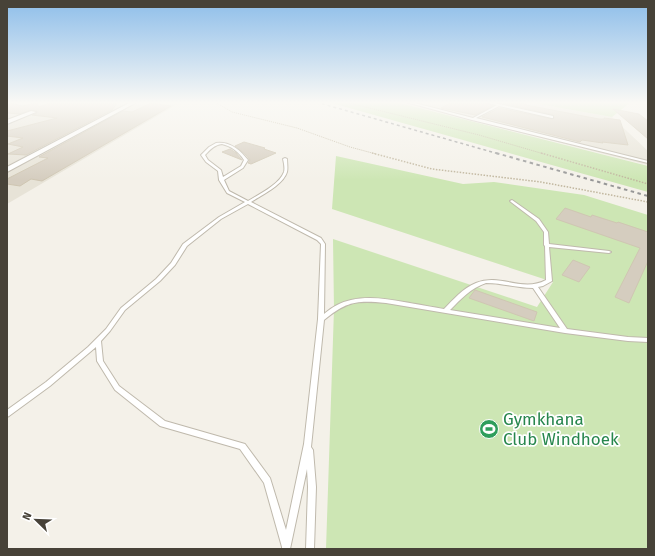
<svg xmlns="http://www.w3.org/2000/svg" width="655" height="556" viewBox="0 0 655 556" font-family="'Fira Sans',sans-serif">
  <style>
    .residential { fill: #e7e3d7 }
    .green { fill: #cde6b4 }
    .building { fill: #d5cdbf; stroke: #cfc6b2 }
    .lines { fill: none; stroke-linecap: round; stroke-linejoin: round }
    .service-casing { stroke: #bfb9ac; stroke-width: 2 }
    .minor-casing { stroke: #bfb9ac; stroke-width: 2 }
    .path-far1 { stroke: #c0b69e; stroke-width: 1; stroke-dasharray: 1 1; stroke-linecap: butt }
    .path { stroke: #c0b69e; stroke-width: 1.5; stroke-dasharray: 1.5 1.5; stroke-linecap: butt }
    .service { fill: #fff; fill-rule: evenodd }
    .minor { fill: #fff; fill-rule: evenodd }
    .rail-far1 { stroke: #979797; stroke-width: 1.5; stroke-dasharray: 3 3; stroke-linecap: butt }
    .rail { stroke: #979797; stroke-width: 2; stroke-dasharray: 3.5 3.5; stroke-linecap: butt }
    .labels { text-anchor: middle; stroke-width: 3.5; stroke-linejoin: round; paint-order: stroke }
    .near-leisure-label { font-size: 17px; fill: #27864d; stroke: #fff; text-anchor: start }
  </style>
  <rect width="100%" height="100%" fill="#f4f1e9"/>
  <path class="residential" d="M 7,102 L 181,102 L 7,204 Z
    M 398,102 L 527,102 L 612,117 L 648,151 L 648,165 Z"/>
  <path class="green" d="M 328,102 L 396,102 L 648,166 L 648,192 Z
    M 527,102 L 631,102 L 612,117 Z
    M 336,156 L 463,184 L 494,182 L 584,195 L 648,215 L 648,549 L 326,549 L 334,309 L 333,239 L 537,307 L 553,282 L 332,209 Z"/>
  <path class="building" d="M 7,102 L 22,106 L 37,103 L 39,107 L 52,102 L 118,102 L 112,110 L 26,155 L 8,154 L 23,147 L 8,144 L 23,138 L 7,136 L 7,131 L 57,118 L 32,115 L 37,113 L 37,111 L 31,110 L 19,114 L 7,113 Z
    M 452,102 L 483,102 L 493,106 L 475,115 L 441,108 Z
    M 498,102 L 527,104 L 526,105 L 599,119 L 604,119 L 604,118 L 620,120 L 628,145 L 602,142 L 603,143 L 582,140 L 580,142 L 482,117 L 499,108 L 552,119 L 554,118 L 553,115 Z
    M 151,103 L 171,106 L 42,181 L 31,179 L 20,186 L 7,184 L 7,179 L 48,158 L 39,157 L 123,111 L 132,112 Z
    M 613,109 L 639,114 L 648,121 L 648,139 Z
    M 244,142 L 265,148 L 264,149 L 276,153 L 251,164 L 248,163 L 250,160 L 246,155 L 235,146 Z
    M 230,149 L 236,153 L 242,160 L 222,152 Z
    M 565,208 L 591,217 L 592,215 L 617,223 L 618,222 L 648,232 L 648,261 L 629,303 L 615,297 L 640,248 L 556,219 Z
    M 573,260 L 590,267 L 579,282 L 562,275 Z
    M 475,290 L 537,312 L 534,321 L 469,298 Z"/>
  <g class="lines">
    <g class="service-casing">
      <path id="service" d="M 406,102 L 411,102 L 473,118 L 497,105 L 484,102 L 490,102 L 553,116 L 553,118 L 552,118 L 499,106 L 476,118 L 648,161 L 648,163 L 472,120 Z
        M 216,143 C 230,141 240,150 248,160 L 243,168 L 224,180 L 229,191 L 248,201 C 259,194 279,185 284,172 C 285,168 284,163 283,159 L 285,158 L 287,159 C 287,163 288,168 287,172 C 283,185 262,195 251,202 L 321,238 L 325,244 L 324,314 C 332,307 341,302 351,300 C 369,296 387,299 404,302 C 417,304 431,307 444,309 C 453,300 463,288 476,283 C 501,273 522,293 546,280 L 545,246 L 544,245 L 544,232 L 536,221 L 511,202 L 510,201 L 512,200 L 539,219 L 548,232 L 549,244 L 609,251 L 611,252 L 609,253 L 549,247 L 552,281 L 543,286 L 538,287 L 567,329 L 628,337 L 648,338 L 648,342 L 628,341 L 565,333 L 386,303 C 357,300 347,301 324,320 L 311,447 L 313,450 L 316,487 L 314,549 L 306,549 L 308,487 L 307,469 L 290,549 L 282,549 L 282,547 L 264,483 L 240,449 L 160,426 L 115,390 L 97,361 L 96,347 L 50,386 L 9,416 L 7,417 L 7,410 L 46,382 L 88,347 L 106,329 L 121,308 L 156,279 L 171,263 L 183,244 L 219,217 L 245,202 L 227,193 L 219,180 L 218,171 L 206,162 L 201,155 L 209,147 ZM 222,144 C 231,146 239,152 244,160 L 241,166 L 223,177 L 221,170 L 208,160 L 205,155 C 210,150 214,145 222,144 ZM 248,204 L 317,240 L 321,244 L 318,319 L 304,444 L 286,530 L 270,478 L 245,444 L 165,421 L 119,386 L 103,361 L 101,341 L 110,331 L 125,310 L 160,281 L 175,265 L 187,246 L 221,219 ZM 486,283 C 502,283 517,288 533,288 L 560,328 L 450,310 C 461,299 471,288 486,283 Z"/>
    </g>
    <g class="minor-casing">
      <path id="minor" d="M 131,102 L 137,102 L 7,172 L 7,167 Z
        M 31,111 L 36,112 L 7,124 L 7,120 Z"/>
    </g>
    <path class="path-far1" d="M 215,102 L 232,112 L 297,128 L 350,147 L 376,154
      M 345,102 L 479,135 L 544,154"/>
    <path class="path" d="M 372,153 L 432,169 L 541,182 L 648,202
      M 541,153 L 648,184"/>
    <use href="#service" class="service"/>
    <use href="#minor" class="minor"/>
    <path class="rail-far1" d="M 316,102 L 499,154"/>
    <path class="rail" d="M 496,153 L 648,196"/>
  </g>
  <linearGradient id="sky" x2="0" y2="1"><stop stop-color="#8ebeea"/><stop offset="0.57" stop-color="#faf9f5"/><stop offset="1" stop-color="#faf9f5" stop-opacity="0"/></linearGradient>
  <rect width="655" height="180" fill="url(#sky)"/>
  <defs>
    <g id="stadium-disc" transform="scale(1)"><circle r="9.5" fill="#2e9e5b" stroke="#fff"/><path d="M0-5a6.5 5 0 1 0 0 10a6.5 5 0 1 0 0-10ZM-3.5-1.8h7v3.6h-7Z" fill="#fff"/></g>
  </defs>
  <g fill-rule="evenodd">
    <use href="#stadium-disc" x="489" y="429"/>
  </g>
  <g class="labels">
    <g class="near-leisure-label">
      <text x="503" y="425">Gymkhana<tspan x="503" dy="20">Club Windhoek</tspan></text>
    </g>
  </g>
  <rect width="655" height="556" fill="none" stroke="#474238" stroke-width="16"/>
  <g transform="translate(36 520) rotate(293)" stroke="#ffffff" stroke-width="3" paint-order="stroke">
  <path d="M0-3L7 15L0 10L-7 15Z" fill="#474238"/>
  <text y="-6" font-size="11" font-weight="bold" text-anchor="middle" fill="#474238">N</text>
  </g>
</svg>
